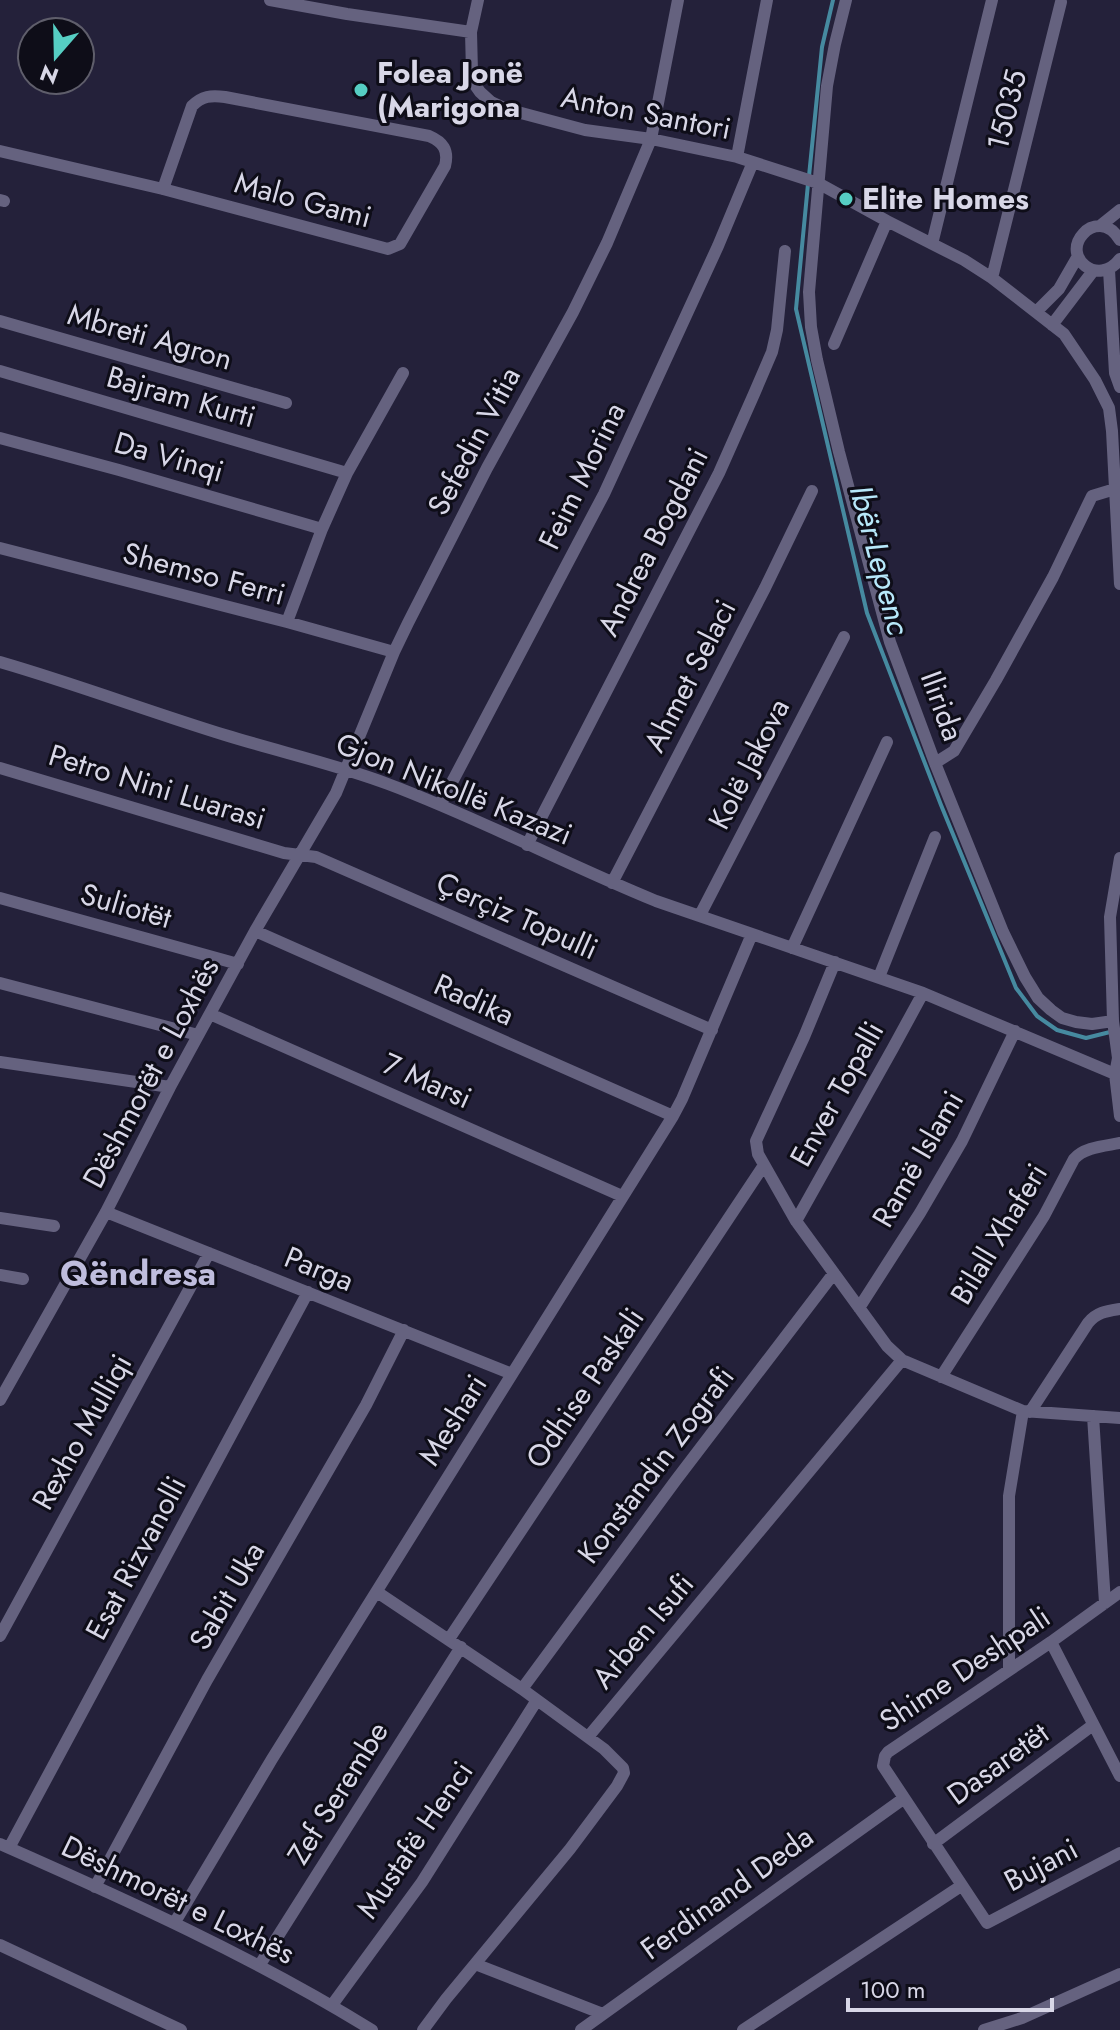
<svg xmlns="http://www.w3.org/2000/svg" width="1120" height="2030" viewBox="0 0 1120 2030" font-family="Jost,sans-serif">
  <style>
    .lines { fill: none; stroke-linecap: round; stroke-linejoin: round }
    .stream { stroke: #468aa0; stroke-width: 4 }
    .street { stroke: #65627f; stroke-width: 12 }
    .poi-dot { fill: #56cec3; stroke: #0e0d18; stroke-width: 3 }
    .labels { text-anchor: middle; stroke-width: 6; stroke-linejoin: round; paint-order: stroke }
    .poi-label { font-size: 30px; font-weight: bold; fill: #d8d7e7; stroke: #0e0d18; text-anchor: start }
    .street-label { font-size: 30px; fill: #d8d7e7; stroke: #0e0d18 }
    .water-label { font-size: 32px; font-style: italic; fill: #b7e8fa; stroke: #0e0d18 }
    .quarter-label { font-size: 34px; font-weight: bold; fill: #bfbddd; stroke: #0e0d18 }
  </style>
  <rect width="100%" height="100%" fill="#24213a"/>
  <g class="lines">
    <path class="stream" d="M 809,176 L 822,47 L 833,0
      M 808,184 L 796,309 L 867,613 L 941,805 L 1016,988 L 1037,1016 L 1057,1030 L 1086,1038 L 1114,1031"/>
    <path class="street" d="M 270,0 L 347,14 L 471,32
      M 478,0 L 471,32 L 472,72 L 473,82 L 480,92 L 491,102 L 506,109 L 585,130 L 651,139 L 737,157 L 818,183 L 887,221 L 964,260 L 992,278 L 1064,334 L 1095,380 L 1109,408 L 1112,431 L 1120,584
      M 846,0 L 835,44 L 827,86 L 809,292 L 811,327 L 817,360 L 839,452 L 890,642 L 935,763 L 1003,932 L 1025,977 L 1038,998 L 1051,1010 L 1062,1018 L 1076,1022 L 1092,1024 L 1113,1021
      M 0,151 L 163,189 L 388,249 L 400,244 L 445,166 C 449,150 443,142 429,136 L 225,97 C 211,95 202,96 192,106 L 163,189
      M 737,157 L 767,0
      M 0,200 L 4,201
      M 1100,226 L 1120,210
      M 1120,240 C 1115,232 1109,226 1100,226 C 1093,226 1087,229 1083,234 C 1062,257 1098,288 1120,259
      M 932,244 L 992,0
      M 1109,270 L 1115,373 L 1120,387
      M 992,278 L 1061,2
      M 1036,312 L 1059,289 L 1078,256
      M 0,321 L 286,403
      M 1052,325 L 1093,271
      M 834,344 L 887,221
      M 0,371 L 347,473
      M 0,438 L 119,470 L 322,529
      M 0,548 L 287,622 L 394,652
      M 287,622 L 322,529 L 347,473 L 403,373
      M 0,662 C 76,684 150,712 225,735 C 280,752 335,764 388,784 C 479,818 565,864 656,901 L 923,993 L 1115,1074
      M 935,763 L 954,751 L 996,680 L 1053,577 L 1092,496 L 1115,489
      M 0,768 L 284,853 L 316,857 L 712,1030
      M 440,805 L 604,494 L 718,246 L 753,162
      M 527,845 L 719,473 L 754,394 L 772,352 L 777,330 L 785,251
      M 1120,858 L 1110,917 L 1113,1021 L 1118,1058 L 1115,1074 L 1120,1116
      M 612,883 L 765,588 L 812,491
      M 0,898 L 238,964
      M 700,915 L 844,637
      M 255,931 L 673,1116
      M 792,948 L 887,742
      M 835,962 L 804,1037 L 756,1141 L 758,1154 L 796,1221 L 887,1346 L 902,1360 L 1023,1411 L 1120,1418
      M 879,977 L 935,837
      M 0,983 L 198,1035
      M 210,1014 L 622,1196
      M 0,1062 L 170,1087
      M 106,1212 L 512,1374
      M 0,1218 L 54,1226
      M 796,1221 L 893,1048 L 923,993
      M 0,1275 L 23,1279
      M 859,1308 L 920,1213 L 962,1141 L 1015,1031
      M 941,1377 L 1044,1216 L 1074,1159 C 1084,1147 1105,1146 1120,1143
      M 0,1400 L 106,1212 L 170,1087 L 255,931 L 336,793 L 394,652 L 408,623 L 487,468 L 573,312 L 607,243 L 651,139 L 678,0
      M 1030,1412 L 1088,1323 C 1097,1312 1107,1311 1120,1309
      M 1093,1416 L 1105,1603
      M 377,1592 L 522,1689 L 604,1749 L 623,1768 L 624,1773 L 617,1786 L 570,1849 L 446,1999 L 423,2030
      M 1120,1592 L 1051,1642 L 888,1752 L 885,1756 L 883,1766 L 987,1923 L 1120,1853
      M 0,1636 L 209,1253
      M 449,1639 L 764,1165
      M 1051,1642 L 1120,1776
      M 1009,1669 L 1009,1496 L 1023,1411
      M 522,1689 L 676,1480 L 834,1273
      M 588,1737 L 902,1360
      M 0,1844 C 127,1900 254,1957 372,2030
      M 933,1844 L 1093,1725
      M 9,1848 L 308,1292
      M 95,1887 L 207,1680 L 366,1405 L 404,1330
      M 175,1922 L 272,1759 L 673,1116 L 682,1099 L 752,934
      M 0,1945 L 181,2030
      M 475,1964 L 603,2014
      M 259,1966 L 461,1647
      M 332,2005 L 422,1882 L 537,1700
      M 581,2030 L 903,1799
      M 743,2030 L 961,1886
      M 984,2030 L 1022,2018 L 1120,1974"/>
  </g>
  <g class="poi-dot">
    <circle cx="361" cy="90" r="8"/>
    <circle cx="846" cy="199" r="8"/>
  </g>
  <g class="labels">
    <g class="poi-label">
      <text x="377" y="83">Folea Jonë<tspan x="377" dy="34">(Marigona</tspan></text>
      <text x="862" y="209">Elite Homes</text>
    </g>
    <g class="street-label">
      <text transform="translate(1007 110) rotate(-76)" y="10">15035</text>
      <text transform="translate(646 113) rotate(11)" y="10">Anton Santori</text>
      <text transform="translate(303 200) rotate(15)" y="10">Malo Gami</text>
      <text transform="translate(150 337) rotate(16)" y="10">Mbreti Agron</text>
      <text transform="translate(181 397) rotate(16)" y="10">Bajram Kurti</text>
      <text transform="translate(474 441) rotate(-62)" y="10">Sefedin Vitia</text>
      <text transform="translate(169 457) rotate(16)" y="10">Da Vinqi</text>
      <text transform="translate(582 476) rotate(-64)" y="10">Feim Morina</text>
      <text transform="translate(653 542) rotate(-63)" y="10">Andrea Bogdani</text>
      <text transform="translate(204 574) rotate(15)" y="10">Shemso Ferri</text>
      <text transform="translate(690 676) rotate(-63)" y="10">Ahmet Selaci</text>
      <text transform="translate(942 706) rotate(70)" y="10">Ilirida</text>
      <text transform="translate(749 764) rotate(-63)" y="10">Kolë Jakova</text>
      <text transform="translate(157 787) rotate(17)" y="10">Petro Nini Luarasi</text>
      <text transform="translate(454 789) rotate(22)" y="10">Gjon Nikollë Kazazi</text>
      <text transform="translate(126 906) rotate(16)" y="10">Suliotët</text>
      <text transform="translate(517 916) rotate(24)" y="10">Çerçiz Topulli</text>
      <text transform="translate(474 1000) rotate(24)" y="10">Radika</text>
      <text transform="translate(151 1073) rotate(-62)" y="10">Dëshmorët e Loxhës</text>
      <text transform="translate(427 1081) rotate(24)" y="10">7 Marsi</text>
      <text transform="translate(837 1094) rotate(-61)" y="10">Enver Topalli</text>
      <text transform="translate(918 1159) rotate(-60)" y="10">Ramë Islami</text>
      <text transform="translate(999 1234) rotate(-59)" y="10">Bilall Xhaferi</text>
      <text transform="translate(319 1269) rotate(22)" y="10">Parga</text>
      <text transform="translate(585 1388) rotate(-56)" y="10">Odhise Paskali</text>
      <text transform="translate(453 1420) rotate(-58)" y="10">Meshari</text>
      <text transform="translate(82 1432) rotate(-61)" y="10">Rexho Mulliqi</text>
      <text transform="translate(656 1465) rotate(-53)" y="10">Konstandin Zografi</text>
      <text transform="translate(136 1558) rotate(-62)" y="10">Esat Rizvanolli</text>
      <text transform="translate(227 1596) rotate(-60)" y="10">Sabit Uka</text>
      <text transform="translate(643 1631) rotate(-50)" y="10">Arben Isufi</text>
      <text transform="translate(965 1669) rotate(-34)" y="10">Shime Deshpali</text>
      <text transform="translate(998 1764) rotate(-36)" y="10">Dasaretët</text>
      <text transform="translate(338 1793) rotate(-58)" y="10">Zef Serembe</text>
      <text transform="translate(415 1840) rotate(-56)" y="10">Mustafë Henci</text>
      <text transform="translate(1041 1865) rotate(-28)" y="10">Bujani</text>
      <text transform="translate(727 1893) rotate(-36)" y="10">Ferdinand Deda</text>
      <text transform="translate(178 1900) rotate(26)" y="10">Dëshmorët e Loxhës</text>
    </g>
    <g class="water-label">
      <text transform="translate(880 560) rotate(75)" y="11">Ibër-Lepenc</text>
    </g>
    <g class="quarter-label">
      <text x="138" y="1285">Qëndresa</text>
    </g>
  </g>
  <g transform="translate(56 56) rotate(200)"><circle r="38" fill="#0e0d18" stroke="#5f5e6b" stroke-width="2"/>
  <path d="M0-6L14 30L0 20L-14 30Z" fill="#56cec3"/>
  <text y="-12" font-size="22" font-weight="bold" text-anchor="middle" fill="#d8d7e7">N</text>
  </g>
  <path d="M848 1998v12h204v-12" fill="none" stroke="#d8d7e7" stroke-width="4"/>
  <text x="860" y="1998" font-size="24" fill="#d8d7e7" stroke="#0e0d18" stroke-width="6" paint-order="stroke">100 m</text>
</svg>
